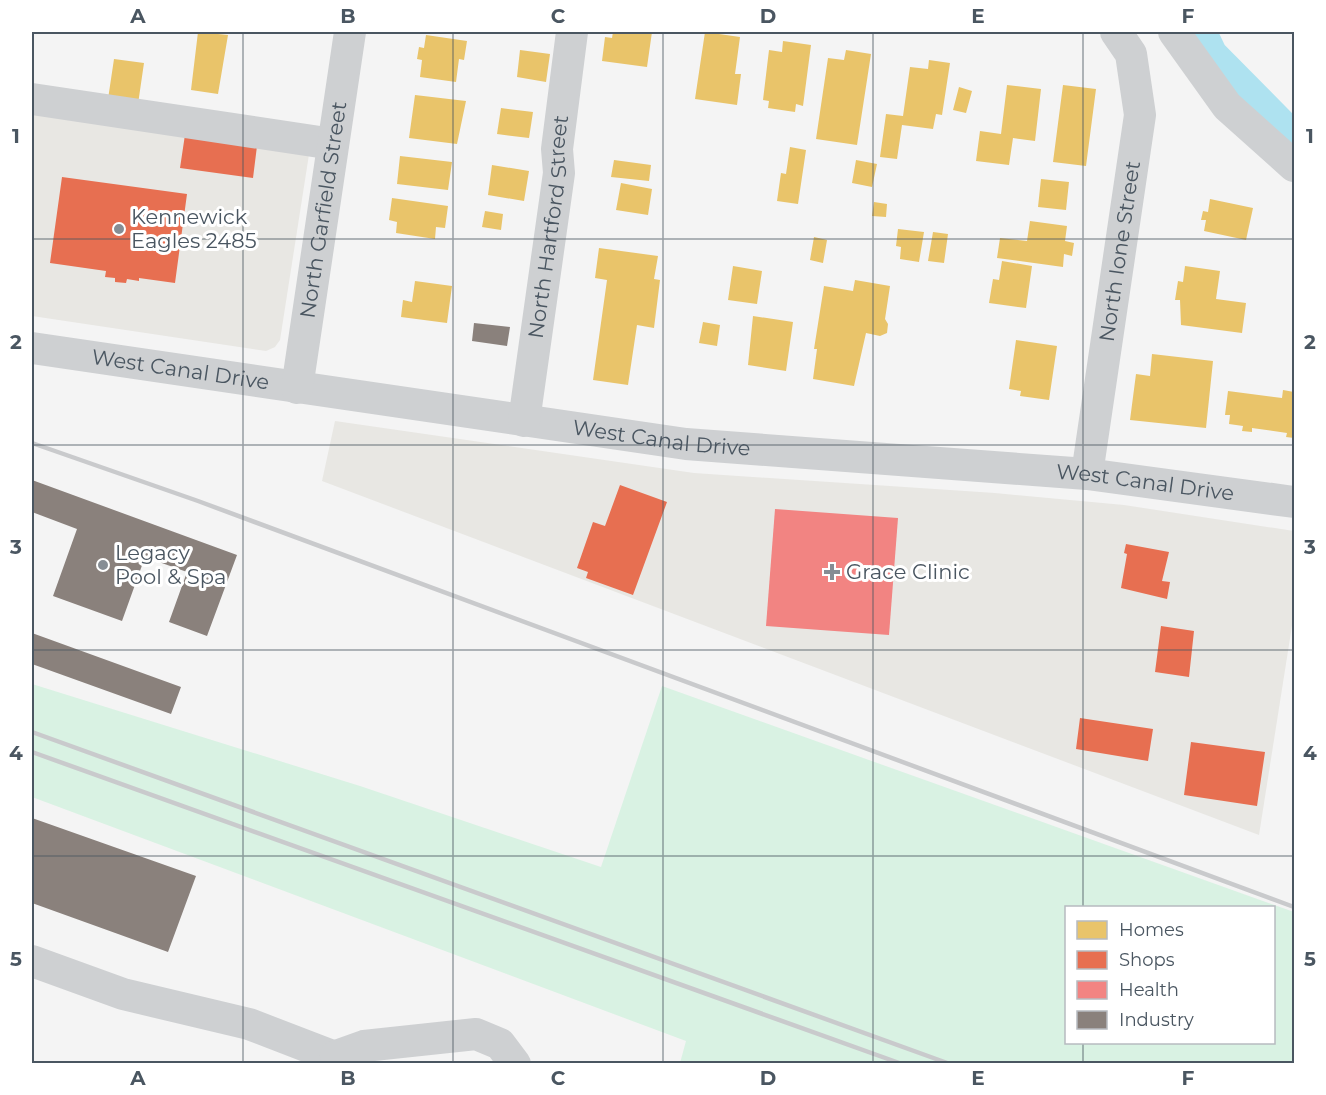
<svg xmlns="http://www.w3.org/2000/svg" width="1326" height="1095" viewBox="0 0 1326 1095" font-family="Montserrat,sans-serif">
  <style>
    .commercial { fill: #e8e7e3 }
    .green { fill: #d9f2e3; fill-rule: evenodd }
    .homes { fill: #e9c46a }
    .shops { fill: #e76f51 }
    .health { fill: #f28482 }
    .industry { fill: #8a817c }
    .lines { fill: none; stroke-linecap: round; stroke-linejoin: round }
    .canal { stroke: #aee2f0; stroke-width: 28 }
    .minor { stroke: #ced0d2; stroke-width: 32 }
    .rail { stroke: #c9cacc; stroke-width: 4.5 }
    .grid { fill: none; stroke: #4a5661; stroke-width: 1.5; stroke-opacity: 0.55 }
    .poi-dot { fill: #868d94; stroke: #fff; stroke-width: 2 }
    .labels { text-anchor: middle; stroke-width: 6; stroke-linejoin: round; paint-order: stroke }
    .street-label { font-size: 21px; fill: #4a5661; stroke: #fff }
    .poi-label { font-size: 21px; fill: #4a5661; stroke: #fff; text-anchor: start }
    .neatline { fill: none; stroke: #4a5661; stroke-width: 2 }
    .grid-label { font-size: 20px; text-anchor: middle; font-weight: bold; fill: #4a5661 }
  </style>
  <rect width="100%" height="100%" fill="#f4f4f4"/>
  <path class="commercial" d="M 32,107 L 310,148 L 280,340 L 275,347 L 266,351 L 32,316 Z
    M 335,421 L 694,473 L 995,493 L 1124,505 L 1294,531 L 1294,613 L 1259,835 L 322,481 Z"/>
  <path class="green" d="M 32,684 L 360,786 L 601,867 L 662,686 L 1294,912 L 1294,1063 L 680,1063 L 686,1041 L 32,797 ZM 1066,908 L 1274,908 L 1274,1042 L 1066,1042 Z"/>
  <path class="homes" d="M 198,32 L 228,35 L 218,94 L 191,90 Z
    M 613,32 L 652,32 L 647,67 L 602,61 L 605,37 L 612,38 Z
    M 705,32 L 740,37 L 735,74 L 741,74 L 737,105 L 695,99 Z
    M 426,35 L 467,41 L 464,60 L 459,59 L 456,82 L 420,77 L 422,60 L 417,59 L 419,47 L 424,48 Z
    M 783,41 L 811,45 L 803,106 L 796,104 L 795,112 L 768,108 L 769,101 L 763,100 L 769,50 L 782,52 Z
    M 520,50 L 550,54 L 546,82 L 517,77 Z
    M 846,50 L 871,54 L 857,145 L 816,139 L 828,58 L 844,60 Z
    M 114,59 L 144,63 L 138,104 L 108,99 Z
    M 929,60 L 950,63 L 942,115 L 936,114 L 933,129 L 902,125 L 897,159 L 880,157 L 886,114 L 903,116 L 910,67 L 928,69 Z
    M 1007,85 L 1041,89 L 1035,141 L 1013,138 L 1009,165 L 976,161 L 980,131 L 1001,134 Z
    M 1063,85 L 1096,89 L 1086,166 L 1053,162 Z
    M 959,87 L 972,91 L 966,113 L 953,110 Z
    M 415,95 L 466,101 L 457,144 L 409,138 Z
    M 501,108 L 533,112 L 529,138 L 497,134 Z
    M 790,147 L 806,150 L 798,204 L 777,201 L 781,173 L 786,174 Z
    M 400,156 L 452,162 L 448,190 L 397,184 Z
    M 614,160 L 651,165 L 649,181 L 611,177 Z
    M 856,160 L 877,164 L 872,187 L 852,183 Z
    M 492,165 L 529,171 L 524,201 L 488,195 Z
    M 1041,179 L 1069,182 L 1066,210 L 1038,207 Z
    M 621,183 L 652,189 L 648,215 L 616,210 Z
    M 392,198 L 448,206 L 445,228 L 436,227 L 435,239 L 396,233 L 397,222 L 389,220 Z
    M 1210,199 L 1253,208 L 1246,240 L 1204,231 L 1206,220 L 1201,220 L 1203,211 L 1208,212 Z
    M 874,202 L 887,204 L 886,217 L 872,216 Z
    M 485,211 L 503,214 L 501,230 L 482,227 Z
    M 1030,221 L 1067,226 L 1065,241 L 1074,243 L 1072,256 L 1064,254 L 1063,267 L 997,258 L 1000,238 L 1027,241 Z
    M 898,229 L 924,232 L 919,262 L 900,259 L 901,247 L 896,246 Z
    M 933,232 L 948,234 L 944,263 L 928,261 Z
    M 814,237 L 827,240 L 823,263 L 810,260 Z
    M 599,248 L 658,256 L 654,279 L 660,280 L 654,328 L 637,325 L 628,385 L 593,380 L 607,280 L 595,278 Z
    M 1002,261 L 1032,266 L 1026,308 L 989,303 L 993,279 L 999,280 Z
    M 733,266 L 762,271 L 757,304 L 728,300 Z
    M 1185,266 L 1220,271 L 1216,299 L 1246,303 L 1242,333 L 1181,325 L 1180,300 L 1175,300 L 1178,281 L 1183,282 Z
    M 855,280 L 890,286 L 885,319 L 888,324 L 887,333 L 880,336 L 866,333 L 854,386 L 813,379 L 817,349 L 814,349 L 824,286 L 853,291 Z
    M 415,281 L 452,286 L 447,323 L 401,317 L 403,300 L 412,302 Z
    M 753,316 L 793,322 L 786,371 L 748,365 Z
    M 703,322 L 720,325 L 717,346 L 699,343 Z
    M 1016,340 L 1057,346 L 1049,400 L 1020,396 L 1021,391 L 1009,389 Z
    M 1152,354 L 1213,361 L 1206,428 L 1130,420 L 1136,374 L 1150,376 Z
    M 1283,390 L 1294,392 L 1294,438 L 1286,437 L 1287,433 L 1252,428 L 1252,432 L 1242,431 L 1243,426 L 1229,424 L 1230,415 L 1225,415 L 1228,391 L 1282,398 Z"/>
  <path class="shops" d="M 186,128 L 258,138 L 253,178 L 180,168 Z
    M 62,177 L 187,194 L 175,283 L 139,278 L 139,281 L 127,279 L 126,283 L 115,282 L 115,278 L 105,277 L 106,271 L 50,263 Z
    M 620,485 L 667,502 L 633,595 L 586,578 L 588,572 L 577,568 L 593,522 L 605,526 Z
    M 1126,544 L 1169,552 L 1162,581 L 1170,582 L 1167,599 L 1121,588 L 1127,554 L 1124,553 Z
    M 1161,626 L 1194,631 L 1189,677 L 1155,672 Z
    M 1080,718 L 1153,729 L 1148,761 L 1076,749 Z
    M 1191,742 L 1265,752 L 1257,806 L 1184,795 Z"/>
  <path class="health" d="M 775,509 L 898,518 L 889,635 L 766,626 Z"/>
  <path class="industry" d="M 474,323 L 510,327 L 507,346 L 472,341 Z
    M 32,480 L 237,555 L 207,636 L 169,622 L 187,572 L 145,557 L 122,621 L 53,596 L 77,529 L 32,512 Z
    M 32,633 L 181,687 L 171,714 L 32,664 Z
    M 32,818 L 196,876 L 168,952 L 32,903 Z"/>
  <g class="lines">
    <path class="canal" d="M 1203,32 L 1213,53 L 1294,135"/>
    <g class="minor">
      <path d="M 1174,32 L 1227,106 L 1294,166"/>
      <path d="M 32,99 L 333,144"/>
      <path id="s1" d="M 32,348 L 686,444 L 1087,474 L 1294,502"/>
      <path id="s2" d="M 297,388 L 350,32"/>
      <path id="s3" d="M 524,421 L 559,173 L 557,149 L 572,32"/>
      <path id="s4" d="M 1087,474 L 1140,115 L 1131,54 L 1116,32"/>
      <path d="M 32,961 L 123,994 L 249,1024 L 353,1064"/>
      <path d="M 336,1056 L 364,1046 L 476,1034 L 500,1044 L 515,1064"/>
    </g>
    <path class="rail" d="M 32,443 L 198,501 L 1294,907
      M 32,732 L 950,1064
      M 32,752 L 902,1064"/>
  </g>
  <path class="grid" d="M 243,32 L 243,1064M 453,32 L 453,1064M 663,32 L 663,1064M 873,32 L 873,1064M 1083,32 L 1083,908M 32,239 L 1294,239M 32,445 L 1294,445M 32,650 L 1294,650M 32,856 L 1294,856M 1083,1042 L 1083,1064"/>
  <g class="poi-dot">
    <circle cx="119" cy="229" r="6"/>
    <circle cx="103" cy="565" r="6"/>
    <path d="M829 563h6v6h6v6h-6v6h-6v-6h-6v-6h6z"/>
  </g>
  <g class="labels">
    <g class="street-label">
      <text dy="7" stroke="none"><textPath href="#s2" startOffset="180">North Garfield Street</textPath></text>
      <text dy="7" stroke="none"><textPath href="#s3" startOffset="196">North Hartford Street</textPath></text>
      <text dy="7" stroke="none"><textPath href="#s4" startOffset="225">North Ione Street</textPath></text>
      <text dy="7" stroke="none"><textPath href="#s1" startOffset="150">West Canal Drive</textPath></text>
      <text dy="7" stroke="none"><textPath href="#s1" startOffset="636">West Canal Drive</textPath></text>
      <text dy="7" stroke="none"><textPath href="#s1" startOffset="1122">West Canal Drive</textPath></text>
    </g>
    <g class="poi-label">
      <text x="131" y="224">Kennewick<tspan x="131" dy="24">Eagles 2485</tspan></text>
      <text x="115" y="560">Legacy<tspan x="115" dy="24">Pool &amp; Spa</tspan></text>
      <text x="846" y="579">Grace Clinic</text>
    </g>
  </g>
  <rect width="1326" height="1095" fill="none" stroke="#ffffff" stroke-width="66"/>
  <rect x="1065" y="906" width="210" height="138" fill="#ffffff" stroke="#b7bbc0" stroke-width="1.5"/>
  <rect x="1077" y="921" width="30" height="18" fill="#e9c46a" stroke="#b7bbc0" stroke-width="1.5"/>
  <text x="1119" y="936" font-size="18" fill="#4a5661">Homes</text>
  <rect x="1077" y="951" width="30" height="18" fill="#e76f51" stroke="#b7bbc0" stroke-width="1.5"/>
  <text x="1119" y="966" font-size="18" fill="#4a5661">Shops</text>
  <rect x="1077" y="981" width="30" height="18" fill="#f28482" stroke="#b7bbc0" stroke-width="1.5"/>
  <text x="1119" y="996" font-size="18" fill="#4a5661">Health</text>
  <rect x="1077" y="1011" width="30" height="18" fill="#8a817c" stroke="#b7bbc0" stroke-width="1.5"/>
  <text x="1119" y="1026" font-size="18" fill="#4a5661">Industry</text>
  <rect x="33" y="33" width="1260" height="1029" class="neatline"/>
  <g class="grid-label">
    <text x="138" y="23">A</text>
    <text x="348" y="23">B</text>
    <text x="558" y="23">C</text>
    <text x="768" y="23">D</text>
    <text x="978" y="23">E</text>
    <text x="1188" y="23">F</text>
    <text x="16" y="143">1</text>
    <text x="1310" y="143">1</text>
    <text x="16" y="349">2</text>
    <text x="1310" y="349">2</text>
    <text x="16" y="554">3</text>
    <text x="1310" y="554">3</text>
    <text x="16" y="760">4</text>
    <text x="1310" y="760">4</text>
    <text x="16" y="966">5</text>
    <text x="1310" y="966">5</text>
    <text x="138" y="1085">A</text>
    <text x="348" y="1085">B</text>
    <text x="558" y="1085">C</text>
    <text x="768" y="1085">D</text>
    <text x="978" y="1085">E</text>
    <text x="1188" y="1085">F</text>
  </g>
</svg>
